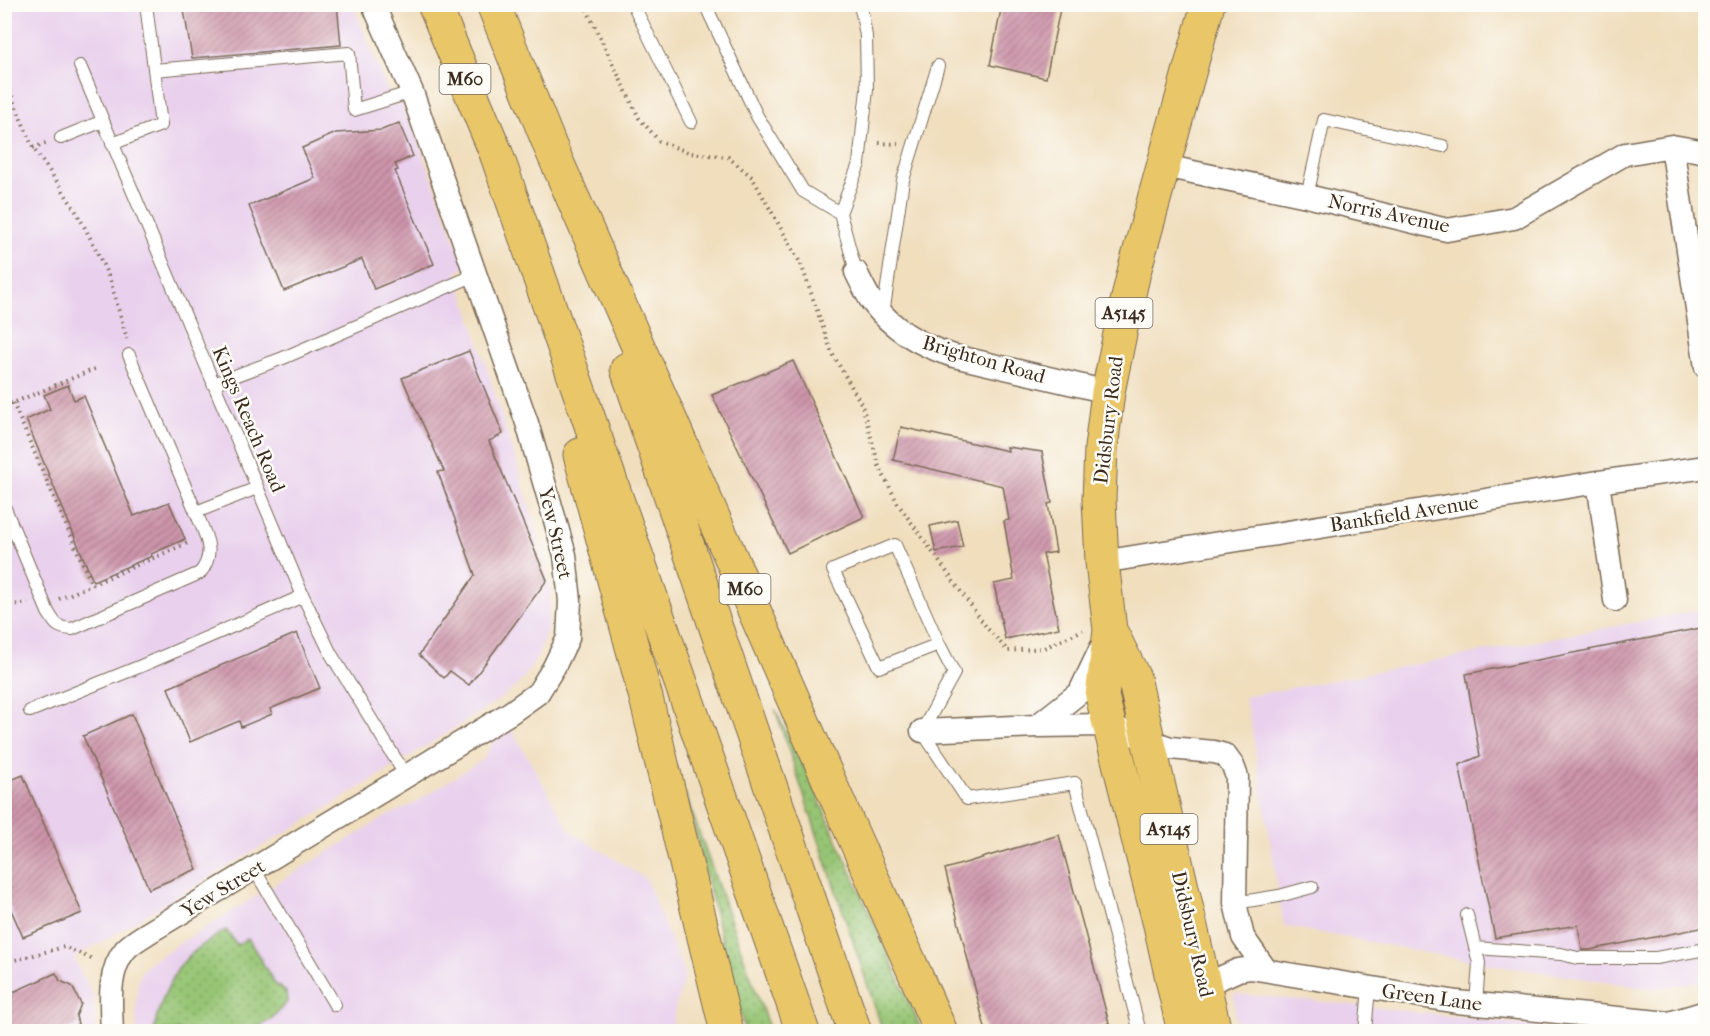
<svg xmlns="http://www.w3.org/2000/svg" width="1710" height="1036" viewBox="0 0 1710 1036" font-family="'IM FELL French Canon',serif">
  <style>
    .built { fill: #e9d1ed }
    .green { fill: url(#green-dots); stroke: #697849; stroke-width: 1.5 }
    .building { fill: url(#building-hatch) }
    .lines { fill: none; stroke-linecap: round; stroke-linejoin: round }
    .service-casing { stroke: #7a6956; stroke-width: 14 }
    .minor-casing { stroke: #7a6956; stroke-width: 25 }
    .primary-casing { stroke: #7a6956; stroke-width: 35 }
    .motorway-casing { stroke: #7a6956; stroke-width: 35 }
    .path { stroke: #7a6956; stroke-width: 4; stroke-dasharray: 1.5 4.5; stroke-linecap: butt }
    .service { stroke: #fff; stroke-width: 12 }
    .minor { stroke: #fff; stroke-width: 22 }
    .primary { stroke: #e9c769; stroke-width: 33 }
    .motorway { stroke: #e9c769; stroke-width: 33 }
    .labels { text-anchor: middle; stroke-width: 5; stroke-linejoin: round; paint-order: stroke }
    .shield { fill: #fdfcf7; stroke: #75695f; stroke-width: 1.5 }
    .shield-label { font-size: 18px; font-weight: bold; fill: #3b2a1e }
    .street-label { font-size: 20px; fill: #3b2a1e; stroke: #fdfcf7 }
  </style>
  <defs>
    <pattern id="green-dots" width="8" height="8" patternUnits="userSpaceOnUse" patternTransform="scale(1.5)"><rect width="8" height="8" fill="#97c574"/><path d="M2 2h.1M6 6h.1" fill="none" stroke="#7ca05f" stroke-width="1.8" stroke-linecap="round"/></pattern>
    <pattern id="building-hatch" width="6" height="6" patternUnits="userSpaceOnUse" patternTransform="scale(1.5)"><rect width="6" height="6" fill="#cd95aa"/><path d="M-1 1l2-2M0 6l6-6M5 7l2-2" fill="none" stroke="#a87a8a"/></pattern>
  </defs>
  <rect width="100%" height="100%" fill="#fdfcf7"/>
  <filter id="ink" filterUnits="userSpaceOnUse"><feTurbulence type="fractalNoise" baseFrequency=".0167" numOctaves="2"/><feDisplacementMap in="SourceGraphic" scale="12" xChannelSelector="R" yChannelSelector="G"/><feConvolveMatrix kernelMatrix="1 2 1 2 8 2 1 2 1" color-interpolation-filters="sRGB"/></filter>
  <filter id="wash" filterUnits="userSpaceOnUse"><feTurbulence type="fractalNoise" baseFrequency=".008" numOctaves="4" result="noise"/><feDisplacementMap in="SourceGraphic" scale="24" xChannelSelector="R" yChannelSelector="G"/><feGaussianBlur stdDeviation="1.35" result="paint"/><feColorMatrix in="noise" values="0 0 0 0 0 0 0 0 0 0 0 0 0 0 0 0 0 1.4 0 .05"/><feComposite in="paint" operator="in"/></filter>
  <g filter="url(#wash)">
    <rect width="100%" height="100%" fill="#f0debd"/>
    <path class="built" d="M 5,5 L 353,5 L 388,92 L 393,92 L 400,99 L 412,125 L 465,267 L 456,273 L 475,330 L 520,474 L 537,533 L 551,591 L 548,626 L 537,658 L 518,685 L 496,702 L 345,797 L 74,958 L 94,997 L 95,1031 L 5,1032 Z
      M 1705,609 L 1705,981 L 1654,989 L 1487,964 L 1284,926 L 1251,724 L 1244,697 Z
      M 512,730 L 570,831 L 646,879 L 685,976 L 676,1004 L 672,1031 L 137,1032 L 136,1003 L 138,981 L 141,972 L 151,961 L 385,817 L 413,804 L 483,759 L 493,742 Z
      M 1234,994 L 1336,1003 L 1580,1031 L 1236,1031 Z"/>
    <path class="green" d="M 775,709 L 813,786 L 922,1031 L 883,1031 Z
      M 685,793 L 770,1031 L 745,1031 Z
      M 226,930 L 237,945 L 248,938 L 275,984 L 286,992 L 287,1002 L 269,1021 L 251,1031 L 154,1031 C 157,1009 171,974 187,958 C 198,947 213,938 226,930 Z"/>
    <g id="blocks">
      <path class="building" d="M 183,4 L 337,4 L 341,45 L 192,58 Z
        M 1002,4 L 1061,4 L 1046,78 L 990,65 Z
        M 399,123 L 413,156 L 395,164 L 398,170 L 395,171 L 434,264 L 374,289 L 362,259 L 284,291 L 249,206 L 315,178 L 302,148 L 336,133 L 382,130 Z
        M 469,351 L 503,434 L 489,441 L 547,580 L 469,685 L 450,671 L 444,678 L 419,655 L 475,575 L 438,472 L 444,471 L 402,378 Z
        M 793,361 L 864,517 L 788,553 L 712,395 Z
        M 68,385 L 74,400 L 84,396 L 134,516 L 169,502 L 185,539 L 151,554 L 152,556 L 93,581 L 26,420 L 50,409 L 44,395 Z
        M 901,427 L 1008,451 L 1007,447 L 1042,452 L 1052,503 L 1048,504 L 1056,552 L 1043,554 L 1059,628 L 1005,639 L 994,584 L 1014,580 L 1004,521 L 1009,520 L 1003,486 L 893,460 Z
        M 957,520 L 963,547 L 936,552 L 930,526 Z
        M 1706,627 L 1706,927 L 1589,950 L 1582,950 L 1578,925 L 1495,938 L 1459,765 L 1480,756 L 1466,674 Z
        M 297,633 L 320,688 L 270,709 L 272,714 L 241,727 L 239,721 L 190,742 L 168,688 Z
        M 132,714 L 197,869 L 149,889 L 83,736 Z
        M 23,775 L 82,913 L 23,937 L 4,894 L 4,783 Z
        M 1059,835 L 1109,1023 L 1084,1032 L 986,1032 L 945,869 Z
        M 56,973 L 60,981 L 72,986 L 81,1004 L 76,1016 L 78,1024 L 62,1032 L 4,1032 L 4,996 Z"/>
    </g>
  </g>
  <g filter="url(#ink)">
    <use href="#blocks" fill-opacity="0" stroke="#7a6956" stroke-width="1.5"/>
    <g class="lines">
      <g class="service-casing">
        <path id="service" d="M 633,4 L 691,122
          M 705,4 L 757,116 L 803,191 L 840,213 L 856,272
          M 80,66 L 303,596 L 331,654 L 406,776
          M 154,70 L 349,53 L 354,110 L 412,92
          M 61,138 L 103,121
          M 112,144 L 161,125 L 146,4
          M 1307,196 L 1324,120 L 1443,146
          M 840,213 L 859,164 L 867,89 L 866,36 L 862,13 L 859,4
          M 883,314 L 903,180 L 938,66
          M 129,355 L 196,512 L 257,488
          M 213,384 L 283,358 L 475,275
          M 4,506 L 48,612 C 56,625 57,628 72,629 L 200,573 C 217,552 205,535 196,512
          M 939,644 L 879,667 L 833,570 L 895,545 L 939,644 L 954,673 L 922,731 L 967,799 L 1075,783 L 1140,1032
          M 30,711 L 141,666 L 303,596
          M 254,869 L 335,1005
          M 1235,903 L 1279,896 L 1312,887
          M 1467,915 L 1479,963 L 1476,1004
          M 1475,948 L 1561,954 L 1578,958 L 1656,958 L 1706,949
          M 1365,1032 L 1369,988"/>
      </g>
      <g class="minor-casing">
        <path id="minor" d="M 1672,146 L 1706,367
          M 1164,166 L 1307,196 L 1447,230 L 1514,218 L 1625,154 L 1672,146 L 1706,152
          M 856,272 C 861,282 866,293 872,302 C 893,330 921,346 954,356 L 1108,392
          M 1598,482 L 1615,600
          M 1102,562 L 1598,482 L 1706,467
          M 1037,726 L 1080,692 L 1101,648
          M 922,731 L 1037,726 L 1108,725 L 1170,748 L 1214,752 L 1225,755 L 1233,766 L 1237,777 L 1235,903 L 1243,937 L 1266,970
          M 1205,985 L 1238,970 L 1251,968 L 1457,1002 L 1669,1023 L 1706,1012
          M 112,1032 C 111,1005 107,972 125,950 C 131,943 140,938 148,933 L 510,713 L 538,693 L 554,667 L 568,638 L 570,601 L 565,555 L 527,423 L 412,92 L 373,4"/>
      </g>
      <g class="primary-casing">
        <path id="primary" d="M 1110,630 L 1134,678 L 1215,1032
          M 1184,1032 L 1160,925 L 1102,696 L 1110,630 L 1102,562 L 1099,500 L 1101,448 L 1108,392 L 1122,324 L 1134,272 L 1208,4"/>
      </g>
      <g class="motorway-casing">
        <path id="motorway" d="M 434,4 L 496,153 L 803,1032
          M 493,4 L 550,146 L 841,808 L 941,1032
          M 627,369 L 855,1032
          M 580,455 L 646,698 L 727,1032"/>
      </g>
      <path class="path" d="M 584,4 L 639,118 L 659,141 L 690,153 L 728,157 L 752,177 L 801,264 L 831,351 L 862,405 L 879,466 L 898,504 L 987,628 L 1008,651 L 1044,648 L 1083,630
        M 7,85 L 33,148 L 58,183 L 77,213 L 94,245 L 110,280 L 127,339
        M 879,143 L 898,144
        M 33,148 L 46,143
        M 4,403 L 13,403 L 97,368
        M 13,403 L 92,585
        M 59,599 L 190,542
        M 4,606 L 28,603
        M 4,963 L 64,947 L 95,960"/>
      <use href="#service" class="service"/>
      <use href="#minor" class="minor"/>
      <use href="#primary" class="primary"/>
      <use href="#motorway" class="motorway"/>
    </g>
  </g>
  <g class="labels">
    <g class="shield">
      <rect x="439.5" y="64" width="51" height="30" rx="4.5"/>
      <rect x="1095.5" y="298" width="57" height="30" rx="4.5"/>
      <rect x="719.5" y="574" width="51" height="30" rx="4.5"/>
      <rect x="1140.5" y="814" width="57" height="30" rx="4.5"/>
    </g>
    <g class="shield-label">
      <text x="465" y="85">M60</text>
      <text x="1124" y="319">A5145</text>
      <text x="745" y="595">M60</text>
      <text x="1169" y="835">A5145</text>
    </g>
    <g class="street-label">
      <text transform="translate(1389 213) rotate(12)" y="7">Norris Avenue</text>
      <text transform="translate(984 359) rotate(16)" y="7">Brighton Road</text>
      <text transform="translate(249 419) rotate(67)" y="7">Kings Reach Road</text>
      <text transform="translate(1108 420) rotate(-83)" y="7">Didsbury Road</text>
      <text transform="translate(1404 513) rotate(-9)" y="7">Bankfield Avenue</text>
      <text transform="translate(556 533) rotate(77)" y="7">Yew Street</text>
      <text transform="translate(223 888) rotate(-31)" y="7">Yew Street</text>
      <text transform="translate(1193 934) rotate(77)" y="7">Didsbury Road</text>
      <text transform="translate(1432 997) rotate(8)" y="7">Green Lane</text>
    </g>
  </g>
  <rect width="1710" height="1036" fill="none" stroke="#fdfcf7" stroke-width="24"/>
</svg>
